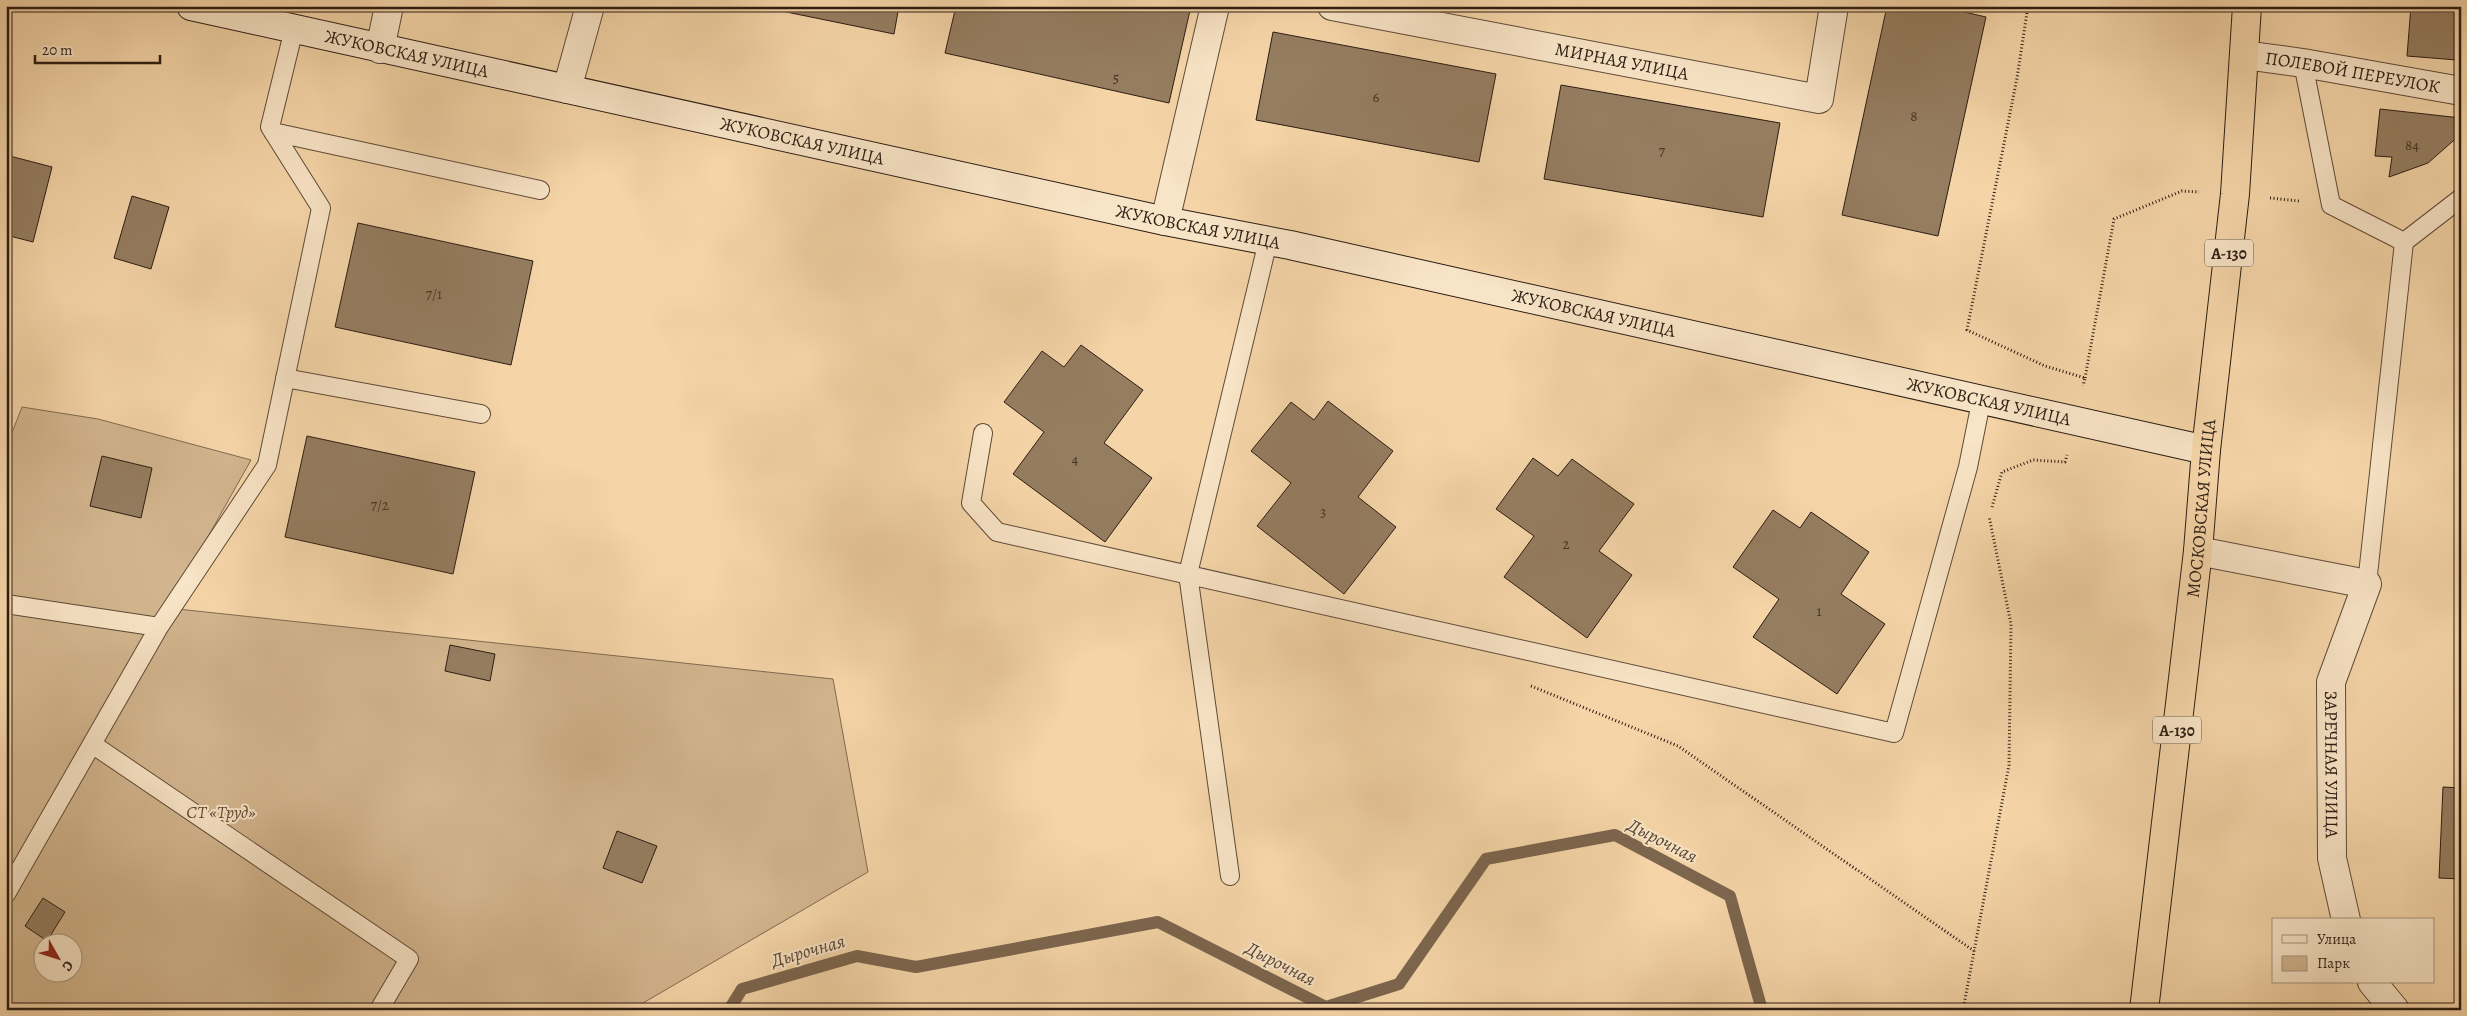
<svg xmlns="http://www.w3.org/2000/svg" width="2467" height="1016" viewBox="0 0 2467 1016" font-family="Alegreya,serif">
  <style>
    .green { fill: #d3b68f; stroke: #806a51; fill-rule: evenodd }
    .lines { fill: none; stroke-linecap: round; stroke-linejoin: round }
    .stream { stroke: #7c664e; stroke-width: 12 }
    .building { fill: #957d60; stroke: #2c1d13 }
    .service-casing { stroke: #5e4b38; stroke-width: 20 }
    .minor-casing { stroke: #5e4b38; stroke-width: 30 }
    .secondary-casing { stroke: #2c1d13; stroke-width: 30 }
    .trunk-casing { stroke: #2c1d13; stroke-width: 30 }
    .path { stroke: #2c1d13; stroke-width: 3; stroke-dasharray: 1 2.5; stroke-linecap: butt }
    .service { stroke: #f8e4c6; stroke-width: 18 }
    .minor { stroke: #f8e4c6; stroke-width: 28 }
    .secondary { stroke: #f8e4c6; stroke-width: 28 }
    .trunk { stroke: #f5d5a8; stroke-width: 28 }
    .labels { text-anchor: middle; stroke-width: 4; stroke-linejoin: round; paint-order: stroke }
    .number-label { font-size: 15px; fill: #463526 }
    .shield { fill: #f8e4c6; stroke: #695949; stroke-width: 1 }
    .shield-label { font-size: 16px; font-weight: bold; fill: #2c1d13 }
    .street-label { font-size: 18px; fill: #2c1d13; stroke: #f8e4c6 }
    .park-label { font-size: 18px; font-style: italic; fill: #5e4b38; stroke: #f8e4c6 }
    .water-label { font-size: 19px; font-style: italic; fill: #5b4735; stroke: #f8e4c6 }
  </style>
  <rect width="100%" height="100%" fill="#f5d5a8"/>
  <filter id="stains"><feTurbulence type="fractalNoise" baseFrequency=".004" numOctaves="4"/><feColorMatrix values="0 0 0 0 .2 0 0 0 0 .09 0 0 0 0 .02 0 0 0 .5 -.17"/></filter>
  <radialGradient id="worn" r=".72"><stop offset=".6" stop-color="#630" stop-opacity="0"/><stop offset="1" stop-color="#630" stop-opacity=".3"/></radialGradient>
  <path class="green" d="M 22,407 L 98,419 L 251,460 L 168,608 L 833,679 L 868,872 L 631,1010 L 6,1010 L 6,448 ZM 42,944 L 72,944 L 72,974 L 42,974 Z"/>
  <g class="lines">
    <path class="stream" d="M 729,1010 L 742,989 L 857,956 L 916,967 L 1158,922 L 1326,1007 L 1399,984 L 1486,859 L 1615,835 L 1730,896 L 1762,1010"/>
  </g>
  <path class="building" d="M 757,6 L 899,6 L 894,34 Z
    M 956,6 L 1191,6 L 1169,103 L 945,53 Z
    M 1887,6 L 1938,6 L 1986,17 L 1938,236 L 1842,215 Z
    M 2411,6 L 2461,6 L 2457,60 L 2407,56 Z
    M 1273,32 L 1496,74 L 1479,162 L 1256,120 Z
    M 1561,85 L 1780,123 L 1763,217 L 1544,179 Z
    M 2380,109 L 2461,118 L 2461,134 L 2428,163 L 2389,177 L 2392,157 L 2375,156 Z
    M 6,155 L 52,167 L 33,242 L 6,235 Z
    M 132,196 L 169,207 L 151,269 L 114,258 Z
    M 358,223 L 533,261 L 511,365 L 335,327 Z
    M 1081,345 L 1143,390 L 1104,443 L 1152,478 L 1105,542 L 1013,474 L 1044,432 L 1004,402 L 1042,351 L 1064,367 Z
    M 1328,401 L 1393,451 L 1358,497 L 1396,527 L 1344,594 L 1257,526 L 1291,483 L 1251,451 L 1291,402 L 1314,420 Z
    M 307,436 L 475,472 L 453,574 L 285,537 Z
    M 102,456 L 152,468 L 141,518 L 90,506 Z
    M 1533,458 L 1558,476 L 1572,459 L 1634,504 L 1599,551 L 1632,575 L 1587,638 L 1504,577 L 1534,536 L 1496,509 Z
    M 1773,510 L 1800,528 L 1811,512 L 1869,552 L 1841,594 L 1885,624 L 1837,694 L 1753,637 L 1779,599 L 1733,567 Z
    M 450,645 L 495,654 L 490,681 L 445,671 Z
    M 2443,787 L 2461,788 L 2461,879 L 2439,878 Z
    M 617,831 L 657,846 L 642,883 L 603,868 Z
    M 43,898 L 65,912 L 47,941 L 25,926 Z"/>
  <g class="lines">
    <g class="service-casing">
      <path id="service" d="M 2303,63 L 2331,205 L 2404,242
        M 273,132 L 540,190
        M 285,378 L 481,414
        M 983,433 L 971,503 L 997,532 L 1894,733 L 1968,467 L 1981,402
        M 2367,584 L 2404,242 L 2461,198
        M 6,604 L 159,627
        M 92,744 L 409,959 L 379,1010
        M 1230,876 L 1188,574 L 1268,241
        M 6,894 L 159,627 L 267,465 L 321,208 L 270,127 L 294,29"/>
    </g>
    <g class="minor-casing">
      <g id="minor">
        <path id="s1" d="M 1332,6 L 1819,99 L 1834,6"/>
        <path d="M 380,49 L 389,6"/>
        <path id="s2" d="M 2244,55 L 2303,63 L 2461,91"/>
        <path d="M 567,89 L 590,6"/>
        <path d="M 1165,221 L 1215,6"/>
        <path id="s3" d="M 2198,551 L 2367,584 L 2331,682 L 2332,858 L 2346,920"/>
        <path d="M 2372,982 L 2395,1010"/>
      </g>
    </g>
    <g class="secondary-casing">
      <g id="secondary">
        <path id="s4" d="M 191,6 L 1165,221 L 1290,245 L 2206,450"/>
      </g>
    </g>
    <g class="trunk-casing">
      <g id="trunk">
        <path id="s5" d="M 2144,1010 L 2198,551 L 2206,450 L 2235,194 L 2247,6"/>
      </g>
    </g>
    <path class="path" d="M 2028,6 L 2017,78 L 1967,330 L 2045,366 L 2085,378 L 2083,386
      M 2270,198 L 2299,201
      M 2085,378 L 2114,219 L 2182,191 L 2199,192
      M 1992,507 L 2002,472 L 2033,460 L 2065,462 L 2067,455
      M 1531,686 L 1678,746 L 1974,951
      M 1963,1010 L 2009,765 L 2011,624 L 1989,516"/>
    <use href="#service" class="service"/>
    <use href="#minor" class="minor"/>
    <use href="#secondary" class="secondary"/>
    <use href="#trunk" class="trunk"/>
  </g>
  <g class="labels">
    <g class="number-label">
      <text x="1116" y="83">5</text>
      <text x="1376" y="102">6</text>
      <text x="1914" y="121">8</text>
      <text x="2412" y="150">84</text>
      <text x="1662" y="156">7</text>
      <text x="434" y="299">7/1</text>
      <text x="1075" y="464">4</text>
      <text x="380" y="510">7/2</text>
      <text x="1323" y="517">3</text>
      <text x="1566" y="549">2</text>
      <text x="1819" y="616">1</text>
    </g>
    <g class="shield">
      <rect x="2205" y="239.5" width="48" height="27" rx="4"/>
      <rect x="2153" y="716.5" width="48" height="27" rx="4"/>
    </g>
    <g class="shield-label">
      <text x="2229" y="259">А-130</text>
      <text x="2177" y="736">А-130</text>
    </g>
    <g class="street-label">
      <text dy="6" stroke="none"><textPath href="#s4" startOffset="221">ЖУКОВСКАЯ УЛИЦА</textPath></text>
      <text dy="6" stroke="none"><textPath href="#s1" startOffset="295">МИРНАЯ УЛИЦА</textPath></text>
      <text dy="6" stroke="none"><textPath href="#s2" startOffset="110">ПОЛЕВОЙ ПЕРЕУЛОК</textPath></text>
      <text dy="6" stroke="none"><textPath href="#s4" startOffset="626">ЖУКОВСКАЯ УЛИЦА</textPath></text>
      <text dy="6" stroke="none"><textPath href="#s4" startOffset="1031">ЖУКОВСКАЯ УЛИЦА</textPath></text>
      <text dy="6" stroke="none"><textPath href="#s4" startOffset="1436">ЖУКОВСКАЯ УЛИЦА</textPath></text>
      <text dy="6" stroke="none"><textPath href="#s4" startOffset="1841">ЖУКОВСКАЯ УЛИЦА</textPath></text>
      <text dy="6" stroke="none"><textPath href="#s5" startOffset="505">МОСКОВСКАЯ УЛИЦА</textPath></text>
      <text dy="6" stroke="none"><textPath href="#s3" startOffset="359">ЗАРЕЧНАЯ УЛИЦА</textPath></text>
    </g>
    <g class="park-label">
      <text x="221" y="818">СТ «Труд»</text>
    </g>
    <g class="water-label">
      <text transform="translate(1663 840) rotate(27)" y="7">Дырочная</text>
      <text transform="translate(808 950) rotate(-16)" y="7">Дырочная</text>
      <text transform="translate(1281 963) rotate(27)" y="7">Дырочная</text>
    </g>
  </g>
  <rect width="2467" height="1016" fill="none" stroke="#f5d5a8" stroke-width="25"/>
  <rect x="8" y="8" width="2452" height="1001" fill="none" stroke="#2c1d13" stroke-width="2.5"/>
  <rect x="12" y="12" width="2442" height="991" fill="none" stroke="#2c1d13"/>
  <rect x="2272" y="918" width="162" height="65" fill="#f8e4c6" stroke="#a6947e"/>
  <rect x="2282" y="935" width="25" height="8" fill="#f8e4c6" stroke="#a6947e"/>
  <text x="2317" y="944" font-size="15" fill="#2c1d13">Улица</text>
  <rect x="2282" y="956" width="25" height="15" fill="#d3b68f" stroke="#a6947e"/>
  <text x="2317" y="968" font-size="15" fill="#2c1d13">Парк</text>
  <g transform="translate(58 958) rotate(129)"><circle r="24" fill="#f8e4c6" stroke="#a6947e"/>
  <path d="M0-4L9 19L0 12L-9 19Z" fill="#8f2418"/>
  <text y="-8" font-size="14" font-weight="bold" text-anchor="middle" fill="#2c1d13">С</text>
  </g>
  <path d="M35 55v8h125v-8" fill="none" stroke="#2c1d13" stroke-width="2.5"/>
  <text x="42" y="55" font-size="15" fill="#2c1d13" stroke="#f8e4c6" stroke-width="4" paint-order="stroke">20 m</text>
  <rect width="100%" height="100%" filter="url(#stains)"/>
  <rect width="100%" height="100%" fill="url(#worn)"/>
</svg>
